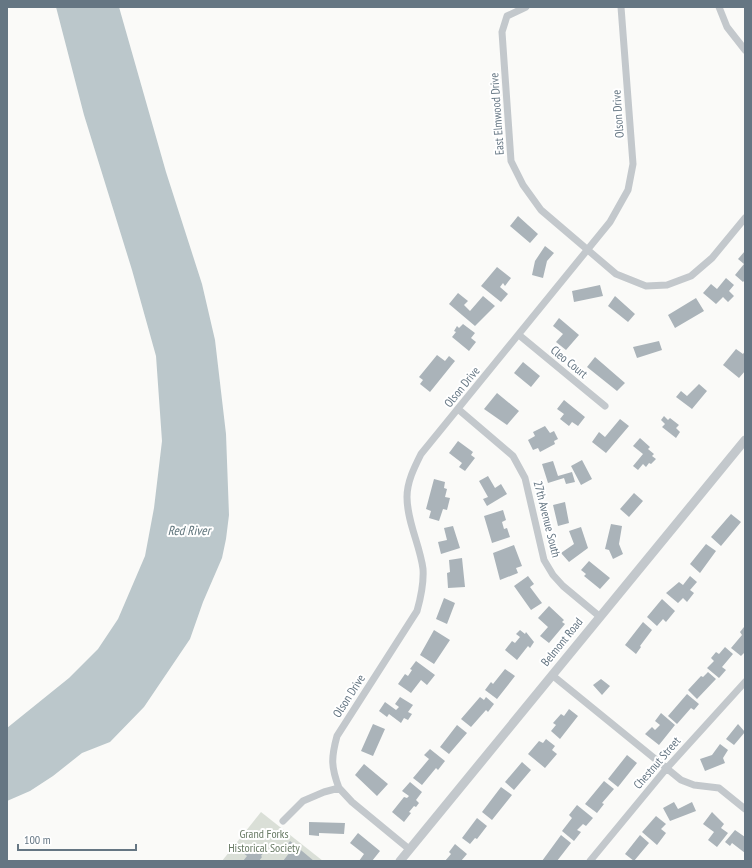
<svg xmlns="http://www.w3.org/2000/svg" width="752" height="868" viewBox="0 0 752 868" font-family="'PT Sans Narrow',sans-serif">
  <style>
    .green { fill: #dadfd7 }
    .water { fill: #bbc7cb }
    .building { fill: #aab3b9 }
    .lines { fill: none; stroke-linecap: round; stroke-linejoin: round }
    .minor { stroke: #c3c8cc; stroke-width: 7 }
    .tertiary { stroke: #c3c8cc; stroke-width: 9 }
    .labels { text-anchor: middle; stroke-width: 4; stroke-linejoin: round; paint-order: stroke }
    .street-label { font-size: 12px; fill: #657683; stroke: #fff }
    .park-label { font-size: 12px; fill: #687a64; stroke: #fff }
    .water-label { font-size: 13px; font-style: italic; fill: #60757c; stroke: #fff }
  </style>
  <rect width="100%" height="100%" fill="#fafaf8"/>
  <path class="green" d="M 261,812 L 323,861 L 222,861 Z"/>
  <path class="water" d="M 56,7 L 119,7 L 166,172 L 202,284 L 215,340 L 226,434 L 229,515 L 226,539 L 222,558 L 203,602 L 190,639 L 144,707 L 110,742 L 82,753 L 53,776 L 30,791 L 7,801 L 7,728 L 69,678 L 98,649 L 118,619 L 145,556 L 154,508 L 162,441 L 156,356 L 132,270 L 84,115 Z"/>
  <path class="building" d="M 518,216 L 538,234 L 530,243 L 510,226 Z
    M 545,246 L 554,253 L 547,261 L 543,278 L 532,275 L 535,261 Z
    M 745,251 L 745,280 L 743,282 L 735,275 L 744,264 L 738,259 Z
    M 497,267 L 511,278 L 505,286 L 503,283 L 500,287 L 508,294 L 501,302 L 481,286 Z
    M 726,278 L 734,285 L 729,291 L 734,296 L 728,302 L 723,297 L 716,304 L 703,293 L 711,284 L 717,289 Z
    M 600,285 L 603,296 L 574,302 L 572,291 Z
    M 458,293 L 468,301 L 464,305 L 470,311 L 483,296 L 495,306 L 475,326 L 449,304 Z
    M 615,296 L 635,314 L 628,322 L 608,306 Z
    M 696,298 L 704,311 L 675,328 L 668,315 Z
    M 559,318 L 579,335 L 566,350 L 556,342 L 563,334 L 553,326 Z
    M 463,324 L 475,333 L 471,338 L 476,342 L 469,351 L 452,337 L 456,332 L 454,331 L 457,326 L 459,328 Z
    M 659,341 L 662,350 L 637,358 L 633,347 Z
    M 736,349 L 743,354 L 745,351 L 745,371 L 739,378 L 723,365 Z
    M 437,355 L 445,361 L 449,356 L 455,361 L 430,392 L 420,384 L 423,380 L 419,377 Z
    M 595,357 L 625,383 L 617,391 L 587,367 Z
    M 523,362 L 540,376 L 531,387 L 514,373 Z
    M 699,384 L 707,391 L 692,409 L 676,397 L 681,391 L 687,396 Z
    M 497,393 L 519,411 L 507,425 L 484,409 Z
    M 564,400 L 585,417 L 578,426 L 572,422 L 569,426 L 560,419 L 564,414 L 557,409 Z
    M 664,416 L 668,420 L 670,418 L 679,425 L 676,428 L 680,432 L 676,438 L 662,427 L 665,424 L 661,420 Z
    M 620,419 L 629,426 L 606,453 L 592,442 L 599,432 L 605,437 Z
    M 545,426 L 550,433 L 554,431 L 558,439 L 554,441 L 555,444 L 540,452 L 538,448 L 533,450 L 528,440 L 535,436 L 533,432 Z
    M 640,438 L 650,447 L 648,449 L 654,454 L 652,456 L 656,459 L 651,464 L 649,463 L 646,467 L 643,464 L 638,470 L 633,466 L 643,454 L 633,446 Z
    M 458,441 L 473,452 L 471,455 L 475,458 L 465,471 L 459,467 L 462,463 L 449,453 Z
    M 582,460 L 592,479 L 581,485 L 571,466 Z
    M 553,461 L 558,476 L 572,472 L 575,482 L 566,484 L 564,478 L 548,483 L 542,464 Z
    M 488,476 L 495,488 L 501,484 L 507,494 L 487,506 L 483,499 L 488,497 L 479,481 Z
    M 434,479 L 445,482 L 444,488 L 447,489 L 445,497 L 450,498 L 447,510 L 443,509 L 439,521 L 429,518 L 431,511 L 426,509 Z
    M 634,493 L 643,501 L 629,517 L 620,509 Z
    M 565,502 L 569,523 L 558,526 L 553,505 Z
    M 503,510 L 506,520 L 502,522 L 504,529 L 507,528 L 510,537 L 492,543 L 484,516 Z
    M 731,514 L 741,522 L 721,546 L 711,537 Z
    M 611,524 L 622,526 L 619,544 L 623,554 L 613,559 L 609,550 L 605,549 Z
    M 453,526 L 460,548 L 441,554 L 438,542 L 447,540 L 444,528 Z
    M 581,527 L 588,548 L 569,562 L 561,553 L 574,544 L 569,531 Z
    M 706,544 L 716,551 L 700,573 L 690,564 Z
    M 514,545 L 522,566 L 516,568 L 518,573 L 500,580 L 493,553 Z
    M 462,558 L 465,587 L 448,588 L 447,573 L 450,572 L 449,560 Z
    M 589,561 L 610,578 L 600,589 L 584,576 L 586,574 L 581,570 Z
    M 528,576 L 534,584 L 530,587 L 542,603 L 531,610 L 514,586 Z
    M 690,576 L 697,582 L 690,590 L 694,593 L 687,602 L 683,598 L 678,603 L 666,593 L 679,582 L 683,585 Z
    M 444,598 L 455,603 L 447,624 L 436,619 Z
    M 662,599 L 675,611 L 666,622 L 663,619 L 657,626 L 647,617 Z
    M 549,606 L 564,620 L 562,622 L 565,624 L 549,643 L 540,636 L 548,627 L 538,618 Z
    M 643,622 L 652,630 L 640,646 L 641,647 L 636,654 L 625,645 Z
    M 744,627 L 745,652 L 741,656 L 731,648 L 742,635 L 740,632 Z
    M 434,630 L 450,640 L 434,664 L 420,655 Z
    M 520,630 L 525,634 L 526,632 L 534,642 L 530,648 L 528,646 L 517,660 L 505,650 L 512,641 L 515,643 L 520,637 L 516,634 Z
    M 725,647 L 733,654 L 722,667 L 726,670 L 719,678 L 707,668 L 714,661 L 711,658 L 716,652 L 719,654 Z
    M 416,661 L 435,675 L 427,685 L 421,680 L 411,693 L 398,684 L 405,674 L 408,676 L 412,670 L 410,669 Z
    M 505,669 L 515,676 L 497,699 L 485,690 L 491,682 L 493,684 Z
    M 708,672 L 716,679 L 697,699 L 688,690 L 701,676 L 703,677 Z
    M 601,679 L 610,686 L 602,695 L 593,685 Z
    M 687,694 L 699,704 L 694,710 L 691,708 L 677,724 L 668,716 Z
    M 400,697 L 413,705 L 408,712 L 412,714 L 408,720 L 404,718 L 401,723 L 389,714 L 387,717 L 379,711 L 385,702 L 396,710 L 399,707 L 395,704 Z
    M 480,697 L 484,700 L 486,697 L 494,704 L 488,712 L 486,710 L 471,727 L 461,719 Z
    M 569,709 L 578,716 L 560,739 L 551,731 L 556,725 L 553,723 L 561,714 L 564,716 Z
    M 661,713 L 675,725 L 659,745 L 645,734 L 652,727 L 655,730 L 660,725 L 655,721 Z
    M 373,724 L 385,729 L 373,756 L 361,751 Z
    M 738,724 L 745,732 L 734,745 L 726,739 Z
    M 457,725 L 467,733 L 449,754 L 440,747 Z
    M 546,739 L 555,746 L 552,750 L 557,754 L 545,768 L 528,754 L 539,741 L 543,743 Z
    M 720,744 L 728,750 L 723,758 L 725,763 L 705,771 L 700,759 L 712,755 Z
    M 430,749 L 445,761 L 438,770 L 436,768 L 422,785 L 413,778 L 429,759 L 424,755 Z
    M 627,755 L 637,763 L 618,787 L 608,779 Z
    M 522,762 L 531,770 L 514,790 L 505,782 Z
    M 364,764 L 388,784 L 377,796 L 355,775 Z
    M 604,781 L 614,789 L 602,803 L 604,804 L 597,813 L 585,804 Z
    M 410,782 L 422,792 L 416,800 L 419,803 L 416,807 L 414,806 L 409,812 L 411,813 L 404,822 L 392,812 L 404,797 L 407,798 L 409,796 L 402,791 Z
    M 501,787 L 512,795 L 492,820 L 482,812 Z
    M 674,802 L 678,809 L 692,802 L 696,811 L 670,821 L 663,808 Z
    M 577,805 L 593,818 L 586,826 L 583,824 L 577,830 L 581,832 L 574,841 L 562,831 L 572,818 L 569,815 Z
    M 712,812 L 724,824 L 721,828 L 728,833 L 717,847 L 708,840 L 714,832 L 703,824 Z
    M 656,816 L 666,824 L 661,829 L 666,833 L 657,845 L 642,832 Z
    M 477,818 L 487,826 L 477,839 L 475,838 L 470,844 L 462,838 Z
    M 309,822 L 345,823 L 344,834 L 319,833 L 319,836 L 309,835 Z
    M 735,830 L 745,837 L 745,853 L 732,843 L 730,846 L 725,842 Z
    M 358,833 L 380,851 L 372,861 L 359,861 L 364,854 L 350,843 Z
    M 561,835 L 571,843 L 557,861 L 542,861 Z
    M 640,835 L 649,843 L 634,861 L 625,854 Z
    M 290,841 L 314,861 L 283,861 L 290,852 L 285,848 Z
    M 256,843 L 265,851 L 261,856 L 262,857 L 259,861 L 243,861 L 247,856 L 242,852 L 246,846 L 251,849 Z
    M 455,844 L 467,854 L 461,861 L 445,861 L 451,854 L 449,852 Z"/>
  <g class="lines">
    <path class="minor" d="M 526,7 L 507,16 L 502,32 L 511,161 L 523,185 L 541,210 L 616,274 L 646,286 L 667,285 L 691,276 L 712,258 L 745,218
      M 719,7 L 727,27 L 745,50
      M 519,335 L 605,406
      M 458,409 L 513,456 L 525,478 L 544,560 L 553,575 L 563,586 L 599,616
      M 552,675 L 681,780 L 694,785 L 719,788 L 745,809
      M 339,788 C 331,767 331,758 337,736 L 417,611 C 421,597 424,584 423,569 C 420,545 407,522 407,497 C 407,482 414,468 421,454 L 610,222 L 628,190 L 633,164 L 621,7
      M 283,821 L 303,801 L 324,792 L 339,788 L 352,802 L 409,849
      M 590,861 L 666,769 L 745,682"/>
    <path class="tertiary" d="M 400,861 L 745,440"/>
  </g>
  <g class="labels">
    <g class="street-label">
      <text transform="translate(497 114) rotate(-94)" y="4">East Elmwood Drive</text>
      <text transform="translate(618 114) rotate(-94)" y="4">Olson Drive</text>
      <text transform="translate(569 362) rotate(39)" y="4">Cleo Court</text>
      <text transform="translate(462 387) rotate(-51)" y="4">Olson Drive</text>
      <text transform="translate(547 519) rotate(76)" y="4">27th Avenue South</text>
      <text transform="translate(562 642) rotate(-51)" y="4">Belmont Road</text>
      <text transform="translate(349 696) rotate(-57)" y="4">Olson Drive</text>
      <text transform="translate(657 763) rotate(-49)" y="4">Chestnut Street</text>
    </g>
    <g class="park-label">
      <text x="264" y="838">Grand Forks<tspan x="264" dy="14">Historical Society</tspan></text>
    </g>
    <g class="water-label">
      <text x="189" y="535">Red River</text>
    </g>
  </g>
  <rect width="752" height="868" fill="none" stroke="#657683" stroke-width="16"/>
  <path d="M18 844v6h118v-6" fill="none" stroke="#657683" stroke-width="2"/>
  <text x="24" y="844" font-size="12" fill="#657683" stroke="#ffffff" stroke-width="3" paint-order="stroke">100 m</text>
</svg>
